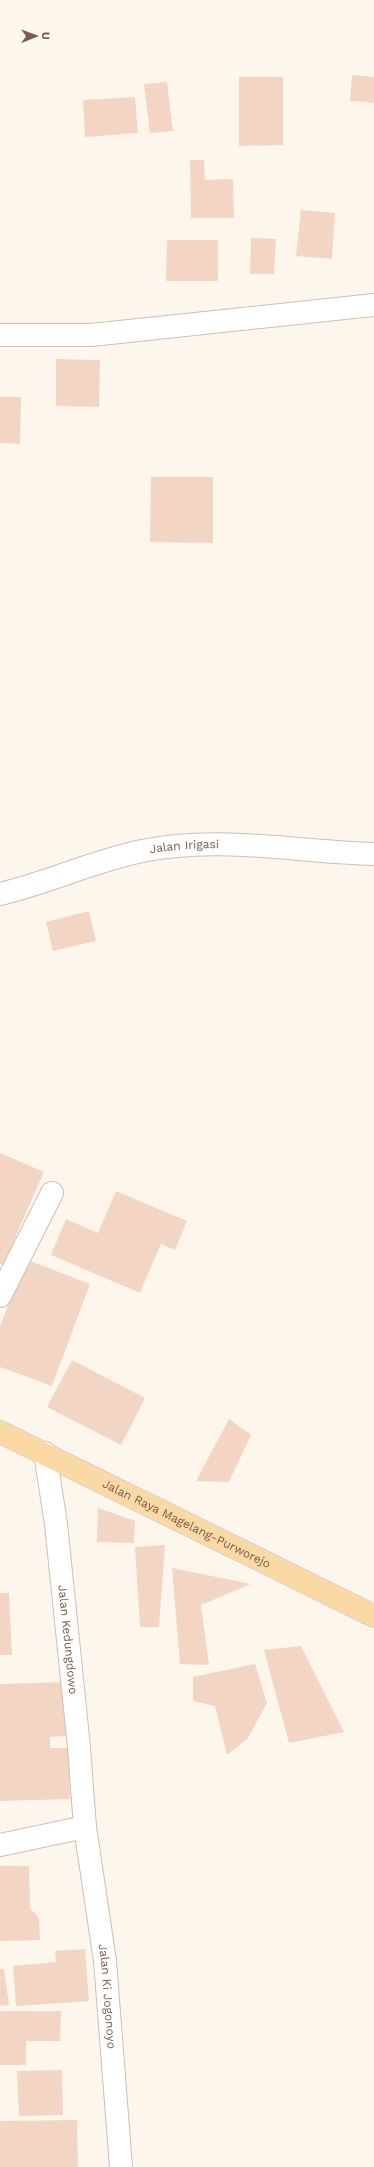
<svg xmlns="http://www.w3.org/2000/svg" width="374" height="2167" viewBox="0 0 374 2167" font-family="'Work Sans',sans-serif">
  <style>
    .building { fill: #f3d5c3 }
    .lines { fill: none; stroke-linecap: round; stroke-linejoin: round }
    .minor-casing { stroke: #d1beb0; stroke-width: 24 }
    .major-casing { stroke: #dad1cd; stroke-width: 24 }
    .minor { stroke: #fff; stroke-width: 22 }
    .major { stroke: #fbd9a5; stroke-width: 22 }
    .labels { text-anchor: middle; stroke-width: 4; stroke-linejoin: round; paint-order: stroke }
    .street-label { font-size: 12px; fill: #7a5c4d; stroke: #fffaf3 }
  </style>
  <rect width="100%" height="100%" fill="#fdf6ec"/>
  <path class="building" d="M 352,75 L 374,77 L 374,103 L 350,101 Z
    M 239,77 L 283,77 L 283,145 L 239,146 Z
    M 167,82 L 173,131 L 150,133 L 144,84 Z
    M 135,97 L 138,133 L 85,137 L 83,100 Z
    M 190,160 L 204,160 L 205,180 L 233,179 L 234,218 L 191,218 Z
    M 301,210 L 335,213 L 332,259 L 296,256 Z
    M 251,238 L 276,239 L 274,274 L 250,274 Z
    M 167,240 L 218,240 L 218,281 L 166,281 Z
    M 56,359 L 100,360 L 99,407 L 56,406 Z
    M 0,397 L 21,397 L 20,444 L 0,443 Z
    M 151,477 L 213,477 L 213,543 L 150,542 Z
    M 89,911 L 96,941 L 53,951 L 46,922 Z
    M 0,1153 L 44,1172 L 3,1265 L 0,1264 Z
    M 116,1191 L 187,1221 L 175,1250 L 161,1244 L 140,1293 L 51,1255 L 66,1219 L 98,1233 Z
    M 25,1259 L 90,1284 L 52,1386 L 0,1367 L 0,1327 Z
    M 72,1360 L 145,1398 L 121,1445 L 47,1407 Z
    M 229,1419 L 251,1435 L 229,1482 L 196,1481 Z
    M 98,1508 L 135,1521 L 134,1543 L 97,1542 Z
    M 165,1545 L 159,1627 L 140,1627 L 135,1547 Z
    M 172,1568 L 251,1584 L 201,1605 L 209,1665 L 180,1664 Z
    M 0,1593 L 9,1593 L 12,1655 L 0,1655 Z
    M 301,1646 L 344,1732 L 289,1743 L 264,1650 Z
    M 255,1664 L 267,1703 L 248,1738 L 227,1755 L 215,1706 L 193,1701 L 193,1677 Z
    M 66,1682 L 67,1736 L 50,1737 L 50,1748 L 68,1748 L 70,1799 L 0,1801 L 0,1684 Z
    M 0,1866 L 29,1866 L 30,1908 L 39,1918 L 40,1940 L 0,1941 Z
    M 85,1949 L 89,2001 L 16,2006 L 13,1966 L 56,1962 L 55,1951 Z
    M 0,1969 L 4,1969 L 9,2005 L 0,2006 Z
    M 0,2011 L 61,2011 L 60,2041 L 26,2041 L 26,2065 L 0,2065 Z
    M 62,2070 L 63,2115 L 19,2116 L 17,2071 Z
    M 77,2120 L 78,2167 L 0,2167 L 0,2121 Z"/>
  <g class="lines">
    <g class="minor-casing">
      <g id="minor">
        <path d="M 0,335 L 91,335 L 374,305"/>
        <path id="s1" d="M 0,894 C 48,883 93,861 142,851 C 219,835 297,852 374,854"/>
        <path d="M 0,1296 L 52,1193"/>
        <path id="s2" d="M 45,1453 L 56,1524 L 79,1747 L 85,1827 L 105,1961 L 121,2167"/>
        <path d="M 0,1845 L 85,1827"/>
      </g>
    </g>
    <g class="major-casing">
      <g id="major">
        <path id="s3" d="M 0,1432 L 374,1616"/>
      </g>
    </g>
    <use href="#minor" class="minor"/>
    <use href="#major" class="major"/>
  </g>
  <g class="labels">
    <g class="street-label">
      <text dy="4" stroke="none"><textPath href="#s1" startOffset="191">Jalan Irigasi</textPath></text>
      <text dy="4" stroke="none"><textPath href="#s3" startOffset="208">Jalan Raya Magelang-Purworejo</textPath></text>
      <text dy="4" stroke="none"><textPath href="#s2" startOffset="188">Jalan Kedungdowo</textPath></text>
      <text dy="4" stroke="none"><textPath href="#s2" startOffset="547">Jalan Ki Jogonoyo</textPath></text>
    </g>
  </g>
  <g transform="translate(36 36) rotate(89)" stroke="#fffaf3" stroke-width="3" paint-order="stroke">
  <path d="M0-3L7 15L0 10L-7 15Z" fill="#7a5c4d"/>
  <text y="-6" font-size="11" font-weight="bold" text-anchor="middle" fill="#7a5c4d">U</text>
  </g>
</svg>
